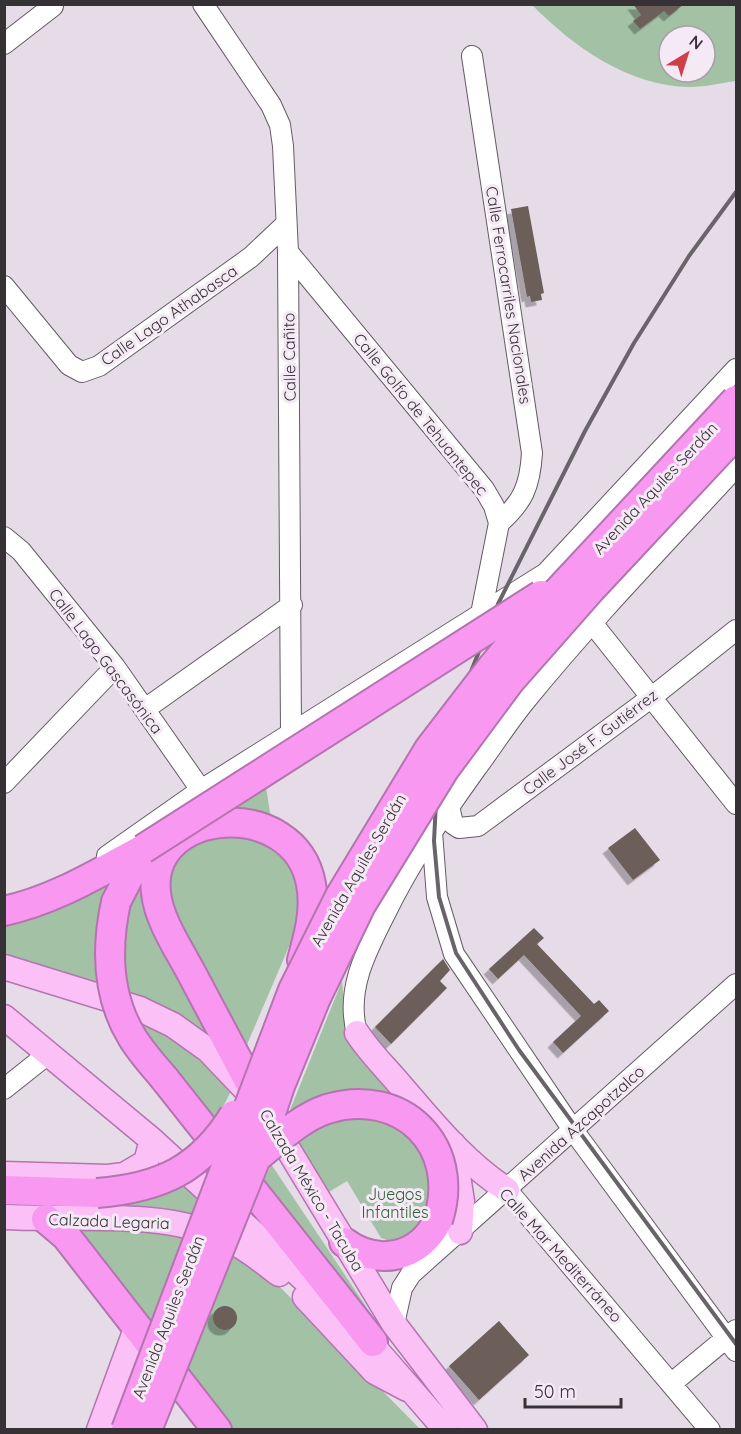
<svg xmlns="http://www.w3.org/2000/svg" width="741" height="1434" viewBox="0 0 741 1434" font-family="Quicksand,sans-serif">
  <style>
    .green { fill: #a2c1a5; fill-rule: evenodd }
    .building { fill: #6c5f5a; filter: url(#shadow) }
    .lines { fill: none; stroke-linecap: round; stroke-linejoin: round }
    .minor-casing { stroke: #645b64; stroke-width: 22 }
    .major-casing { stroke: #b474af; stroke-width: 27 }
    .highway-casing { stroke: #b474af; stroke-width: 32 }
    .minor { stroke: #fff; stroke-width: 20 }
    .major { stroke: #fbc1f7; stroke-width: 24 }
    .highway { stroke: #f998f1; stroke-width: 28 }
    .rail { stroke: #69646a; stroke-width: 4 }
    .highway-bridge-casing { stroke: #b474af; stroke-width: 32; stroke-linecap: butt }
    .highway-bridge { stroke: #f998f1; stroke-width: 28 }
    .labels { text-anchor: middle; stroke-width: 6; stroke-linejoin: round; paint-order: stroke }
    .street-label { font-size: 16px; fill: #353135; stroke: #f4e9f4 }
    .park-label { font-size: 16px; fill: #2c6135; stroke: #f4e9f4 }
  </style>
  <defs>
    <filter id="shadow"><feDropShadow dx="-5.5" dy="5.5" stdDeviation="0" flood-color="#0004"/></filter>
  </defs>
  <rect width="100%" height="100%" fill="#e6dce7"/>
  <path class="green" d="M 532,5 L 736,5 L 736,81 C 721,83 705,87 690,87 C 628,86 574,47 532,5 ZM 669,36 L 705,36 L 705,72 L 669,72 Z
    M 262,762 L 275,844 L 289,860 L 302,895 L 296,930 L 243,1054 L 185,950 L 167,882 L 176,862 Z
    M 150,874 L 223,1055 L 41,967 L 5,954 L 5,921 L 108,875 L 133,885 Z
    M 342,981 L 345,1015 L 410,1112 L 434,1161 L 429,1224 L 396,1243 L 381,1238 L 347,1181 L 329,1192 L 284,1125 Z
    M 135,1017 L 163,1030 L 234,1085 L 214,1125 Z
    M 162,1162 L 198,1195 L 192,1213 L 114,1211 L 115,1188 L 154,1173 Z
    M 271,1164 L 381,1329 L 260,1191 Z
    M 72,1231 L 171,1231 L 232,1252 L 278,1285 L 420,1429 L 231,1429 Z"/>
  <path class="building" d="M 633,4 L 684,4 L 669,16 L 664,11 L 640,29 L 633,21 L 641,15 Z
    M 528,206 L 544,293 L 541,294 L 542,300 L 531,302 L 530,296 L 527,297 L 511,209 Z
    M 635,828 L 660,860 L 633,880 L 608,848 Z
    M 534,928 L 544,938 L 537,944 L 594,1004 L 599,1000 L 609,1011 L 563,1053 L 553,1042 L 581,1016 L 524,955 L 498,979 L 489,969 Z
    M 443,959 L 450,970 L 440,981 L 447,988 L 391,1044 L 375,1027 Z
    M213 1318a12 12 0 1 1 24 0a12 12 0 1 1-24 0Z
    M 499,1321 L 529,1355 L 479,1400 L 449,1366 Z"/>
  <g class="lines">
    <g class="minor-casing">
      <path id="minor" d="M 203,4 L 271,105 L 280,125 L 283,146 L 288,252 L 291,732
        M 4,44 L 53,6
        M 472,56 L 532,453 C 530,486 523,502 499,523
        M 288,252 L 484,489 L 494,506 L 499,523 L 481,614 L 485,619
        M 4,286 L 69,365 L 82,372 L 99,366 L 251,257 L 286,224
        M 4,537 L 21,551 L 115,667 L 201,790
        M 585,614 L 736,804
        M 145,709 L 292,605
        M 4,783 L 115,667
        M 449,806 L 453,824 L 459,828 L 478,826 L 652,697 L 736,630
        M 432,832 L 437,897 L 454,954 L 573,1130 L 736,1351
        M 107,856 L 201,790 L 546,573 L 736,369
        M 357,1033 C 345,989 367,950 386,912 C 411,861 442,816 475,770 C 492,747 508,722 526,700 C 592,619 665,544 736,467
        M 4,1089 L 48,1054
        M 507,1190 L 710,1430
        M 394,1324 L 402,1288 L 411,1274 L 736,984
        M 672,1383 L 736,1330"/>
    </g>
    <g class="major-casing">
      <path id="major" d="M 4,967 L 140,1009 L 173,1025 L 208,1050 L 248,1092
        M 4,1017 L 152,1140 L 331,1304
        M 357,1033 C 370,1053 386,1068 401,1086 C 433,1123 465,1163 507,1190
        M 271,1121 L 394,1324 L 475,1430
        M 453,1144 L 462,1201 L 460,1232
        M 4,1174 L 108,1177 L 124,1175 L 146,1162 L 152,1140
        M 4,1217 C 78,1221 161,1208 229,1240 C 247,1248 263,1262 279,1274
        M 305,1297 L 375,1372 L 407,1389
        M 359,1330 L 446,1430
        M 99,1430 L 136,1329"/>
    </g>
    <g class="highway-casing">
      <path id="highway" d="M 116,902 L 143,849
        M 4,911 C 55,900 98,873 143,849
        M 164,1078 L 373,1342
        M 263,1108 C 240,1064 216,1020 193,976 C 180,951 159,921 156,893 C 146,807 295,795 311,884 C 316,909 309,935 302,960
        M 4,1190 L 97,1193
        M 46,1219 L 66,1236 L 217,1430
        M 344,1242 C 378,1267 420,1258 438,1220"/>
    </g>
    <use href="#minor" class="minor"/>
    <use href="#major" class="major"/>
    <use href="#highway" class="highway"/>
    <path class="rail" d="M 736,192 L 689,256 L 634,343 L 585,431 L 498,604 L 448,729 L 437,783 L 434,841 L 439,897 L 456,953 L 519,1050 L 736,1344"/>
    <g class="highway-bridge-casing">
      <path id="highway-bridge" d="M 143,849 L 541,595
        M 116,902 C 106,948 107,996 132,1037 C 141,1052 153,1065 164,1078
        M 256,1158 C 278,1140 300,1118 327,1109 C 402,1086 462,1146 438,1220
        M 97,1193 C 160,1188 200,1170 234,1115
        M 126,1430 L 293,990 L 340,896 L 429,749 L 492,667 L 534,617 L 736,400
        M 147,1430 L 256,1158 L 280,1086 L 316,998 L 361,905 L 444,770 L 510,681 L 592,588 L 736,434"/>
    </g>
    <use href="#highway-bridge" class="highway-bridge"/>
  </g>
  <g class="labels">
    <g class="street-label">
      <text transform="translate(509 295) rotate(81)" y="6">Calle Ferrocarriles Nacionales</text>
      <text transform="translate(169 315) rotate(-35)" y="6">Calle Lago Athabasca</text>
      <text transform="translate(289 357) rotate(-91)" y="6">Calle Cañito</text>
      <text transform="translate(421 414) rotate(51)" y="6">Calle Golfo de Tehuantepec</text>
      <text transform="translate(655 488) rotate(-47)" y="6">Avenida Aquiles Serdán</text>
      <text transform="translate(106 661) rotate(53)" y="6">Calle Lago Gascasónica</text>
      <text transform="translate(590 742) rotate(-37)" y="6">Calle José F. Gutiérrez</text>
      <text transform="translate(358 870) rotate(-60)" y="6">Avenida Aquiles Serdán</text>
      <text transform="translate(581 1123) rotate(-42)" y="6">Avenida Azcapotzalco</text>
      <text transform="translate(312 1190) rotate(59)" y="6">Calzada México - Tacuba</text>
      <text transform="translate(109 1221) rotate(2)" y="6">Calzada Legaria</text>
      <text transform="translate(561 1255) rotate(48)" y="6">Calle Mar Mediterráneo</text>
      <text transform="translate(168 1317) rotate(-69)" y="6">Avenida Aquiles Serdán</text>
    </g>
    <g class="park-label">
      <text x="395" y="1200">Juegos<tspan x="395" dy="18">Infantiles</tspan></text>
    </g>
  </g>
  <rect width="741" height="1434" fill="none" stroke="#353135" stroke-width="12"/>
  <g transform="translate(687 54) rotate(38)"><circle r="28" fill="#f4e9f4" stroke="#a89fa8" stroke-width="1.5"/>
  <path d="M0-4.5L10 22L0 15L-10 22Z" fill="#cf3f49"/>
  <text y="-9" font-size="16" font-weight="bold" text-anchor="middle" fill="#353135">N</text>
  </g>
  <path d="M525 1398v9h96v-9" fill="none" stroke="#353135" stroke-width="3"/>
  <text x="534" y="1398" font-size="18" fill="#353135" stroke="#f4e9f4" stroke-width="4.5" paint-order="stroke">50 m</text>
</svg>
